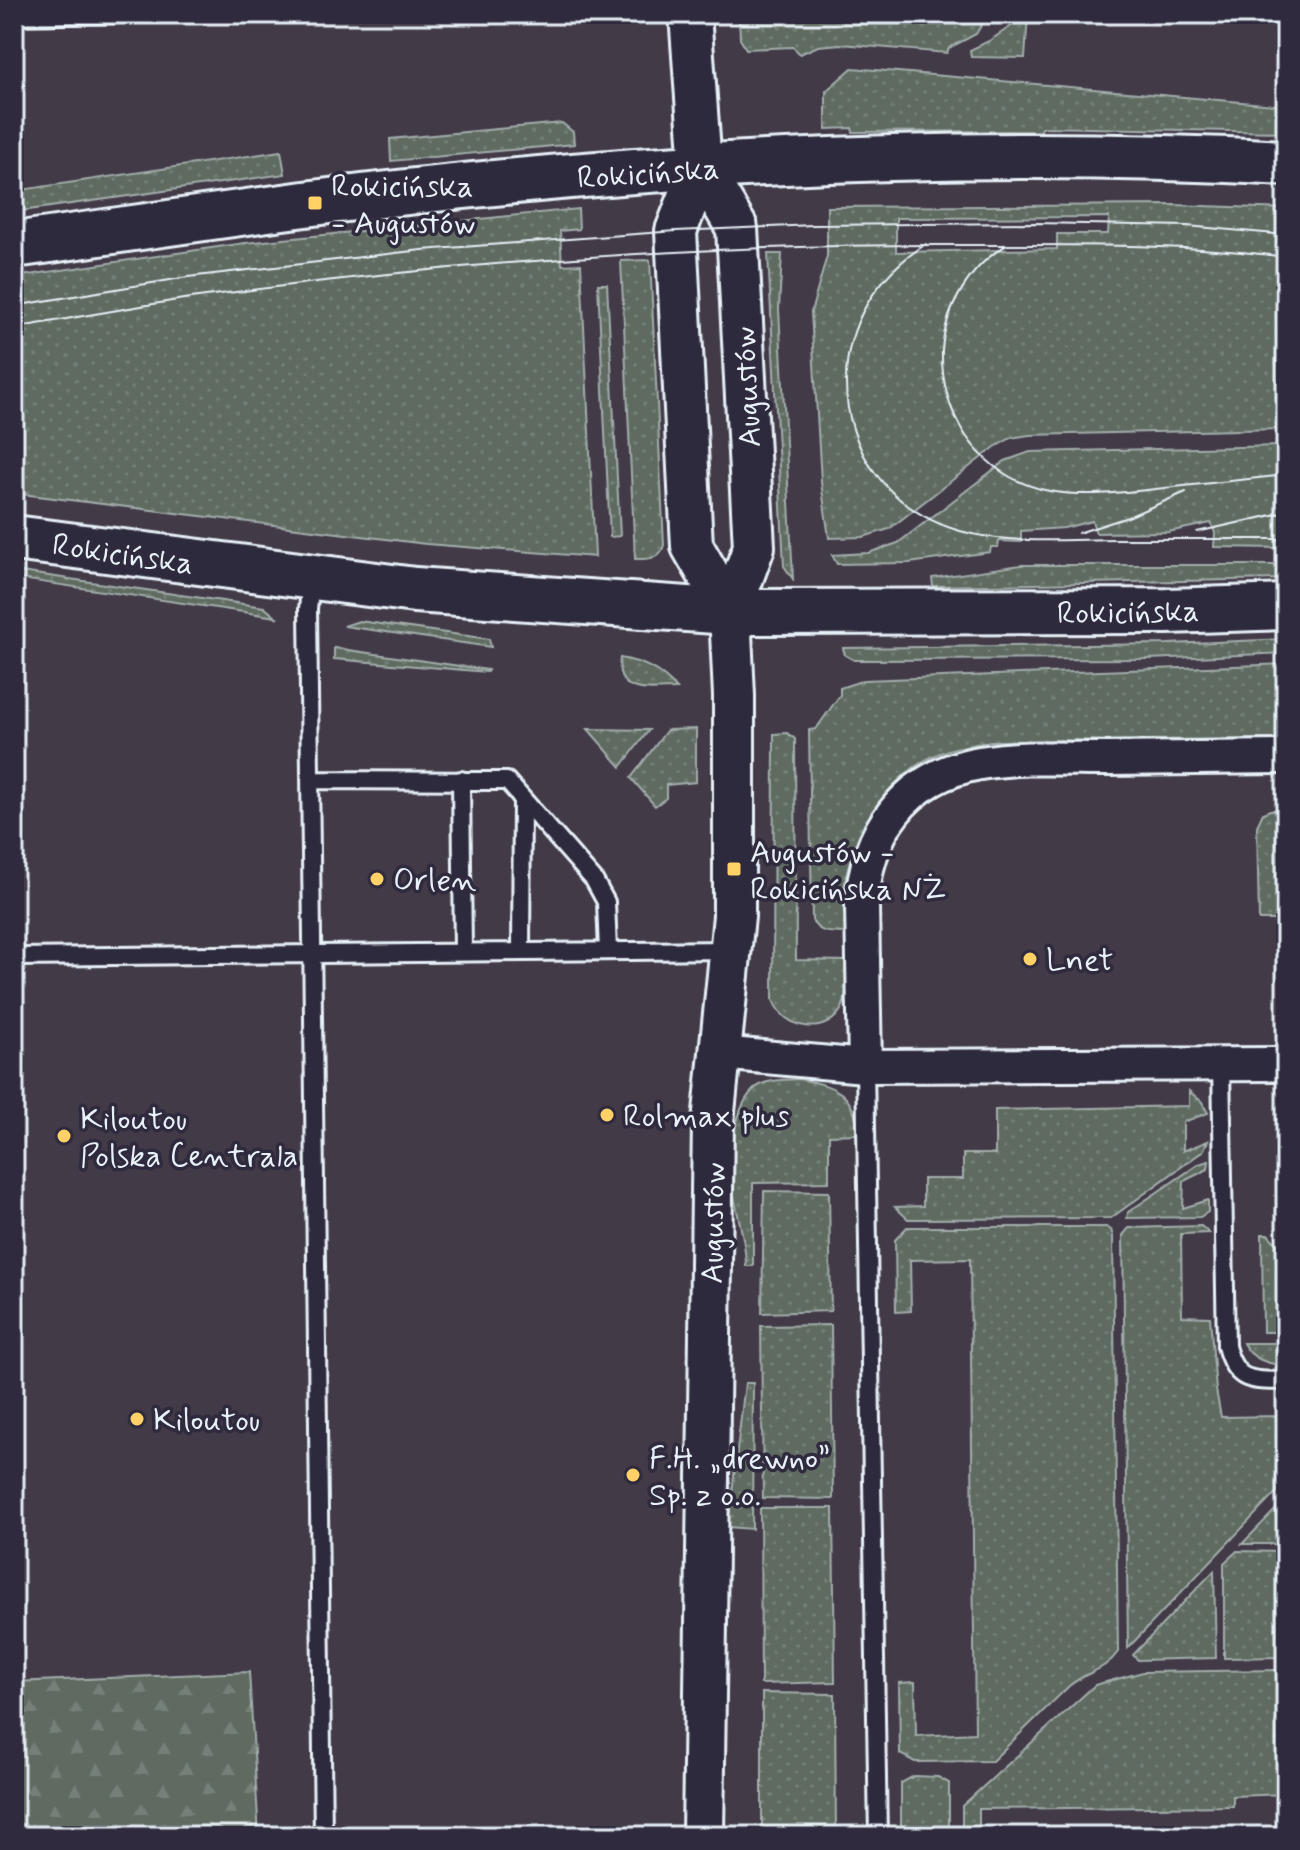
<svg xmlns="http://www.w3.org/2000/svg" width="1300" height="1850" viewBox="0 0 1300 1850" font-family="Mynerve,sans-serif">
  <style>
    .grass { fill: url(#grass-dots); stroke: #a3aeac; stroke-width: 2; fill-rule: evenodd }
    .forest { fill: url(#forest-firs); stroke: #a3aeac; stroke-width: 2 }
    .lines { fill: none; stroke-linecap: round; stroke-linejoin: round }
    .service-casing { stroke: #e8f1f8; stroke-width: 22 }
    .minor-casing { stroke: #e8f1f8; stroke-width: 38 }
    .tertiary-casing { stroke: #e8f1f8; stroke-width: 46 }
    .secondary-casing { stroke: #e8f1f8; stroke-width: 50 }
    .service { stroke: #2f2a3d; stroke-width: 16 }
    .minor { stroke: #2f2a3d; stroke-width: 32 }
    .tertiary { stroke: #2f2a3d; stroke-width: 40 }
    .secondary { stroke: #2f2a3d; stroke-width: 44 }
    .tram { stroke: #e8f1f8; stroke-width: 2 }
    .poi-dot { fill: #ffd166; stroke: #2f2a3d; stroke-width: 3 }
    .labels { text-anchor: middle; stroke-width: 7; stroke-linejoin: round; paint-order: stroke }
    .street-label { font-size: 32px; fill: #e8f1f8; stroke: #2f2a3d }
    .poi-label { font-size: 32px; fill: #e8f1f8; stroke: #2f2a3d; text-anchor: start }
  </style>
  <defs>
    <pattern id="grass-dots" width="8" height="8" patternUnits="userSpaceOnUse" patternTransform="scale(2)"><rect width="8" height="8" fill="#5e6b61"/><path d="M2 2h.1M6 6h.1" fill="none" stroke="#758178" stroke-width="1.8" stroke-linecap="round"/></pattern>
    <pattern id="forest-firs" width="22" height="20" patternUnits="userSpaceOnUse" patternTransform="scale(2)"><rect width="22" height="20" fill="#5e6b61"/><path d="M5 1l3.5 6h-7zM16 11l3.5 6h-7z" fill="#758178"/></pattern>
  </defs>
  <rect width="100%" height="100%" fill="#423a47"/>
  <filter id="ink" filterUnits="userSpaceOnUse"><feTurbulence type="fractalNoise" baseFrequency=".0125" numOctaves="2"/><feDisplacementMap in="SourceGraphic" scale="16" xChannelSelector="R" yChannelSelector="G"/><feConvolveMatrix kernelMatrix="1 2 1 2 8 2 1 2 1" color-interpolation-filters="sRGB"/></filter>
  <g filter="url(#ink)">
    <path class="grass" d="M 739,14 L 988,14 L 976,34 L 949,48 L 947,53 L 841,44 L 818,46 L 800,54 L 793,47 L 746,49 L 740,39 Z
      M 1028,15 L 1025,58 L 971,57 L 970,50 L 989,41 Z
      M 852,68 L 1286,106 L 1286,132 L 1042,127 L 1041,131 L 853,132 L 852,128 L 826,129 L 826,91 Z
      M 562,123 L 573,132 L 574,144 L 391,161 L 390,139 Z
      M 281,151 L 285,174 L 14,212 L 14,191 Z
      M 1174,205 L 1286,209 L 1286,429 L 1029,435 L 1011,438 L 995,447 L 889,529 L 863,537 L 829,538 L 821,482 L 811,312 L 827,256 L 827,207 ZM 1109,217 L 1108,234 L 1057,234 L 1057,249 L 896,252 L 896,218 Z
      M 578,209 L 579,229 L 560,231 L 562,265 L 581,264 L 595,557 L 426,544 L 14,493 L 14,277 L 245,243 Z
      M 768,254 L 782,254 L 779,309 L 793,579 L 784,566 Z
      M 650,260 L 664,545 C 660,560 648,559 635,559 L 621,261 Z
      M 598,284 L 607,284 L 620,536 L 610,537 Z
      M 1286,446 L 1286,548 L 1214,547 L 1215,533 L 1211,523 L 1168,532 L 1096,533 L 1092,521 L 1064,528 L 1021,531 L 1021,542 L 999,541 L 998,547 L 991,547 L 990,552 L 909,563 L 837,564 L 832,555 L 868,553 L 898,543 L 1005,461 L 1030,452 Z
      M 1021,565 L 1286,565 L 1286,579 L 933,586 L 932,578 Z
      M 14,571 L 264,607 L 276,617 L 14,578 Z
      M 359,621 L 489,639 L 491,647 L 344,626 Z
      M 1286,639 L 1286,653 L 1148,659 L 854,660 L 845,655 L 843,648 L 1168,644 Z
      M 334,648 L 488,670 L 487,672 L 334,659 Z
      M 620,658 C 644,662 660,670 677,689 C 651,689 614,697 620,658 Z
      M 1286,664 L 1286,739 L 991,741 C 977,744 961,746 948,750 C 891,769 851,832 844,889 C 842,903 846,919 847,933 C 832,932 819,935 812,920 L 809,730 L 816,729 L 840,695 L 840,688 L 864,680 Z
      M 588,729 L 649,730 L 621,767 Z
      M 696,729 L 696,782 L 666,785 L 666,798 L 655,806 L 631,778 L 667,730 Z
      M 787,733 L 795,739 L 796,960 L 847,961 C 846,974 848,994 843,1006 C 828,1038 784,1030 773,1000 L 774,734 Z
      M 1270,810 L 1286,810 L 1286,920 L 1259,920 L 1257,826 L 1263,813 Z
      M 799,1079 C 836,1086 854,1092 859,1134 L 829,1135 L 829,1182 L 753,1183 L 753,1266 L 746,1266 C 746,1236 734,1209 732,1180 C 730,1153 734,1097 762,1084 C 773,1079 788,1080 799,1079 Z
      M 1189,1091 L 1202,1102 L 1208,1113 L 1183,1122 L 1183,1151 L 1208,1141 L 1203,1151 L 1111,1218 L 908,1219 L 895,1207 L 923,1206 L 923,1179 L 963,1179 L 963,1154 L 995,1154 L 995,1110 L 1189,1106 Z
      M 1209,1161 L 1208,1169 L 1184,1181 L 1183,1208 L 1208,1200 L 1208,1212 L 1200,1217 L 1127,1218 L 1128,1212 L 1199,1164 Z
      M 764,1191 L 829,1192 L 831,1311 L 762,1313 Z
      M 1201,1226 L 1209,1233 L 1181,1234 L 1182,1316 L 1210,1317 L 1216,1390 L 1221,1417 L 1286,1416 L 1286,1482 L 1128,1648 L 1123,1235 L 1129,1228 Z
      M 907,1227 L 1106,1227 L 1111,1230 L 1113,1236 L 1118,1652 C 1105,1671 1087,1671 1069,1686 L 992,1761 L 915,1762 L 900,1754 L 899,1683 L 915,1682 L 916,1736 L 975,1733 L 970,1259 L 910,1260 L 911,1311 L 896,1312 L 895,1240 Z
      M 1262,1234 L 1268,1234 L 1278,1246 L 1286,1246 L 1286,1332 L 1263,1332 Z
      M 831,1325 L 833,1499 L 763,1498 L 761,1326 Z
      M 1243,1343 L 1286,1343 L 1286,1365 C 1269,1365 1251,1359 1243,1343 Z
      M 745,1383 L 753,1383 L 752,1529 L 728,1527 Z
      M 1286,1499 L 1286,1544 L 1242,1544 Z
      M 760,1508 L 833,1508 L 835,1682 L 761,1684 Z
      M 1237,1551 L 1286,1552 L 1286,1657 L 1224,1658 L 1224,1563 Z
      M 1214,1571 L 1216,1658 L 1138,1660 L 1133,1655 Z
      M 1286,1670 L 1286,1794 L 1233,1796 L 1233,1806 L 979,1809 L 979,1836 L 962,1836 L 962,1806 L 1095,1685 L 1143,1672 Z
      M 762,1693 L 835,1694 L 836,1836 L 762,1835 Z
      M 914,1776 L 938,1777 L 949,1783 L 949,1836 L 901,1836 L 901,1783 Z"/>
    <path class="forest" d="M 249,1672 L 259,1836 L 14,1836 L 14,1682 Z"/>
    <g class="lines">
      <g class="service-casing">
        <path id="service" d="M 14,16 L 113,14
          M 311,579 L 308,609 L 323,1836
          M 311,780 L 507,781 L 594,880 L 606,902 L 608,951
          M 461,780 L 463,952
          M 521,951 L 522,798
          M 14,957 L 732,950
          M 1221,1065 L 1226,1346 C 1236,1384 1252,1380 1286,1381
          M 865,1066 L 878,1836"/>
      </g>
      <g class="minor-casing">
        <path id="minor" d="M 719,1053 L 865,1066 L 862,906 C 865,833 905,776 980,763 C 1021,756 1066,759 1108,759 C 1167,758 1227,758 1286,757
          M 865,1066 L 1286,1064"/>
      </g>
      <g class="tertiary-casing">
        <path id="tertiary" d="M 690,14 L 701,167 L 737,228 L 754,547 L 730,612 L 734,696 L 734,916 L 713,1122 L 703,1836
          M 701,167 L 676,231 L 692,546 L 730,612"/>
      </g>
      <g class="secondary-casing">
        <path id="secondary" d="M 14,245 C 114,231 213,216 313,203 C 635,163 962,145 1286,163
          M 14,538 L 415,590 L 730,612 L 1167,611 L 1286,607"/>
      </g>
      <use href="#service" class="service"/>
      <use href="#minor" class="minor"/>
      <use href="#tertiary" class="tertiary"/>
      <use href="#secondary" class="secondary"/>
      <path class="tram" d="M 926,244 C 877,275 845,325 846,384 C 846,416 857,449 876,474 C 936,553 1028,540 1116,539 C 1173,539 1229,539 1286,539
        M 1007,245 C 970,265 945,309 942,350 C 941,380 949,411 966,436 C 1016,508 1089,496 1165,488 C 1205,484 1246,479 1286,475
        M 14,306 L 188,277 L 422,250 L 676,231 L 813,225 L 1035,223 L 1187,226 L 1286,235
        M 14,328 C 73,318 132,307 191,298 C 445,263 703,244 959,245 C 1069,245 1177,243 1286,257
        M 1197,532 L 1286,512
        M 1078,533 L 1128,517 L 1186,492"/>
    </g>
  </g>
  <g class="poi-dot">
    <rect x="307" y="195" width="16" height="16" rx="4"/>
    <rect x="726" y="861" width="16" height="16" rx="4"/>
    <circle cx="377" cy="879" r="8"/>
    <circle cx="1030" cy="959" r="8"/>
    <circle cx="607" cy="1115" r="8"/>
    <circle cx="64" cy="1136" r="8"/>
    <circle cx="137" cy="1419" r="8"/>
    <circle cx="633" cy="1475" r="8"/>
  </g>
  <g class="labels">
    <g class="street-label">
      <text transform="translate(648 172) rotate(-4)" y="11">Rokicińska</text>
      <text transform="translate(746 387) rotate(-93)" y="11">Augustów</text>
      <text transform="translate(123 553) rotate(8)" y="11">Rokicińska</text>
      <text transform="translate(1128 611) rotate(-1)" y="11">Rokicińska</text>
      <text transform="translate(712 1223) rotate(-89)" y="11">Augustów</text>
    </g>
    <g class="poi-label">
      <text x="331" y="196">Rokicińska<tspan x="331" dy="37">- Augustów</tspan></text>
      <text x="750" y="862">Augustów -<tspan x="750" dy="37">Rokicińska NŻ</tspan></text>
      <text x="393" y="890">Orlen</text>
      <text x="1046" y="970">Lnet</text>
      <text x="623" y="1126">Rolmax plus</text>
      <text x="80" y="1129">Kiloutou<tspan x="80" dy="37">Polska Centrala</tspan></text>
      <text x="153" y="1430">Kiloutou</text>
      <text x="649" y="1468">F.H. „drewno”<tspan x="649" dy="37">Sp. z o.o.</tspan></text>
    </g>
  </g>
  <rect width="1300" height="1850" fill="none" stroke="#2f2a3d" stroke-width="48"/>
  <rect x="24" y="24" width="1252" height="1802" fill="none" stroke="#e8f1f8" stroke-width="3" filter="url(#ink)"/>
</svg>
